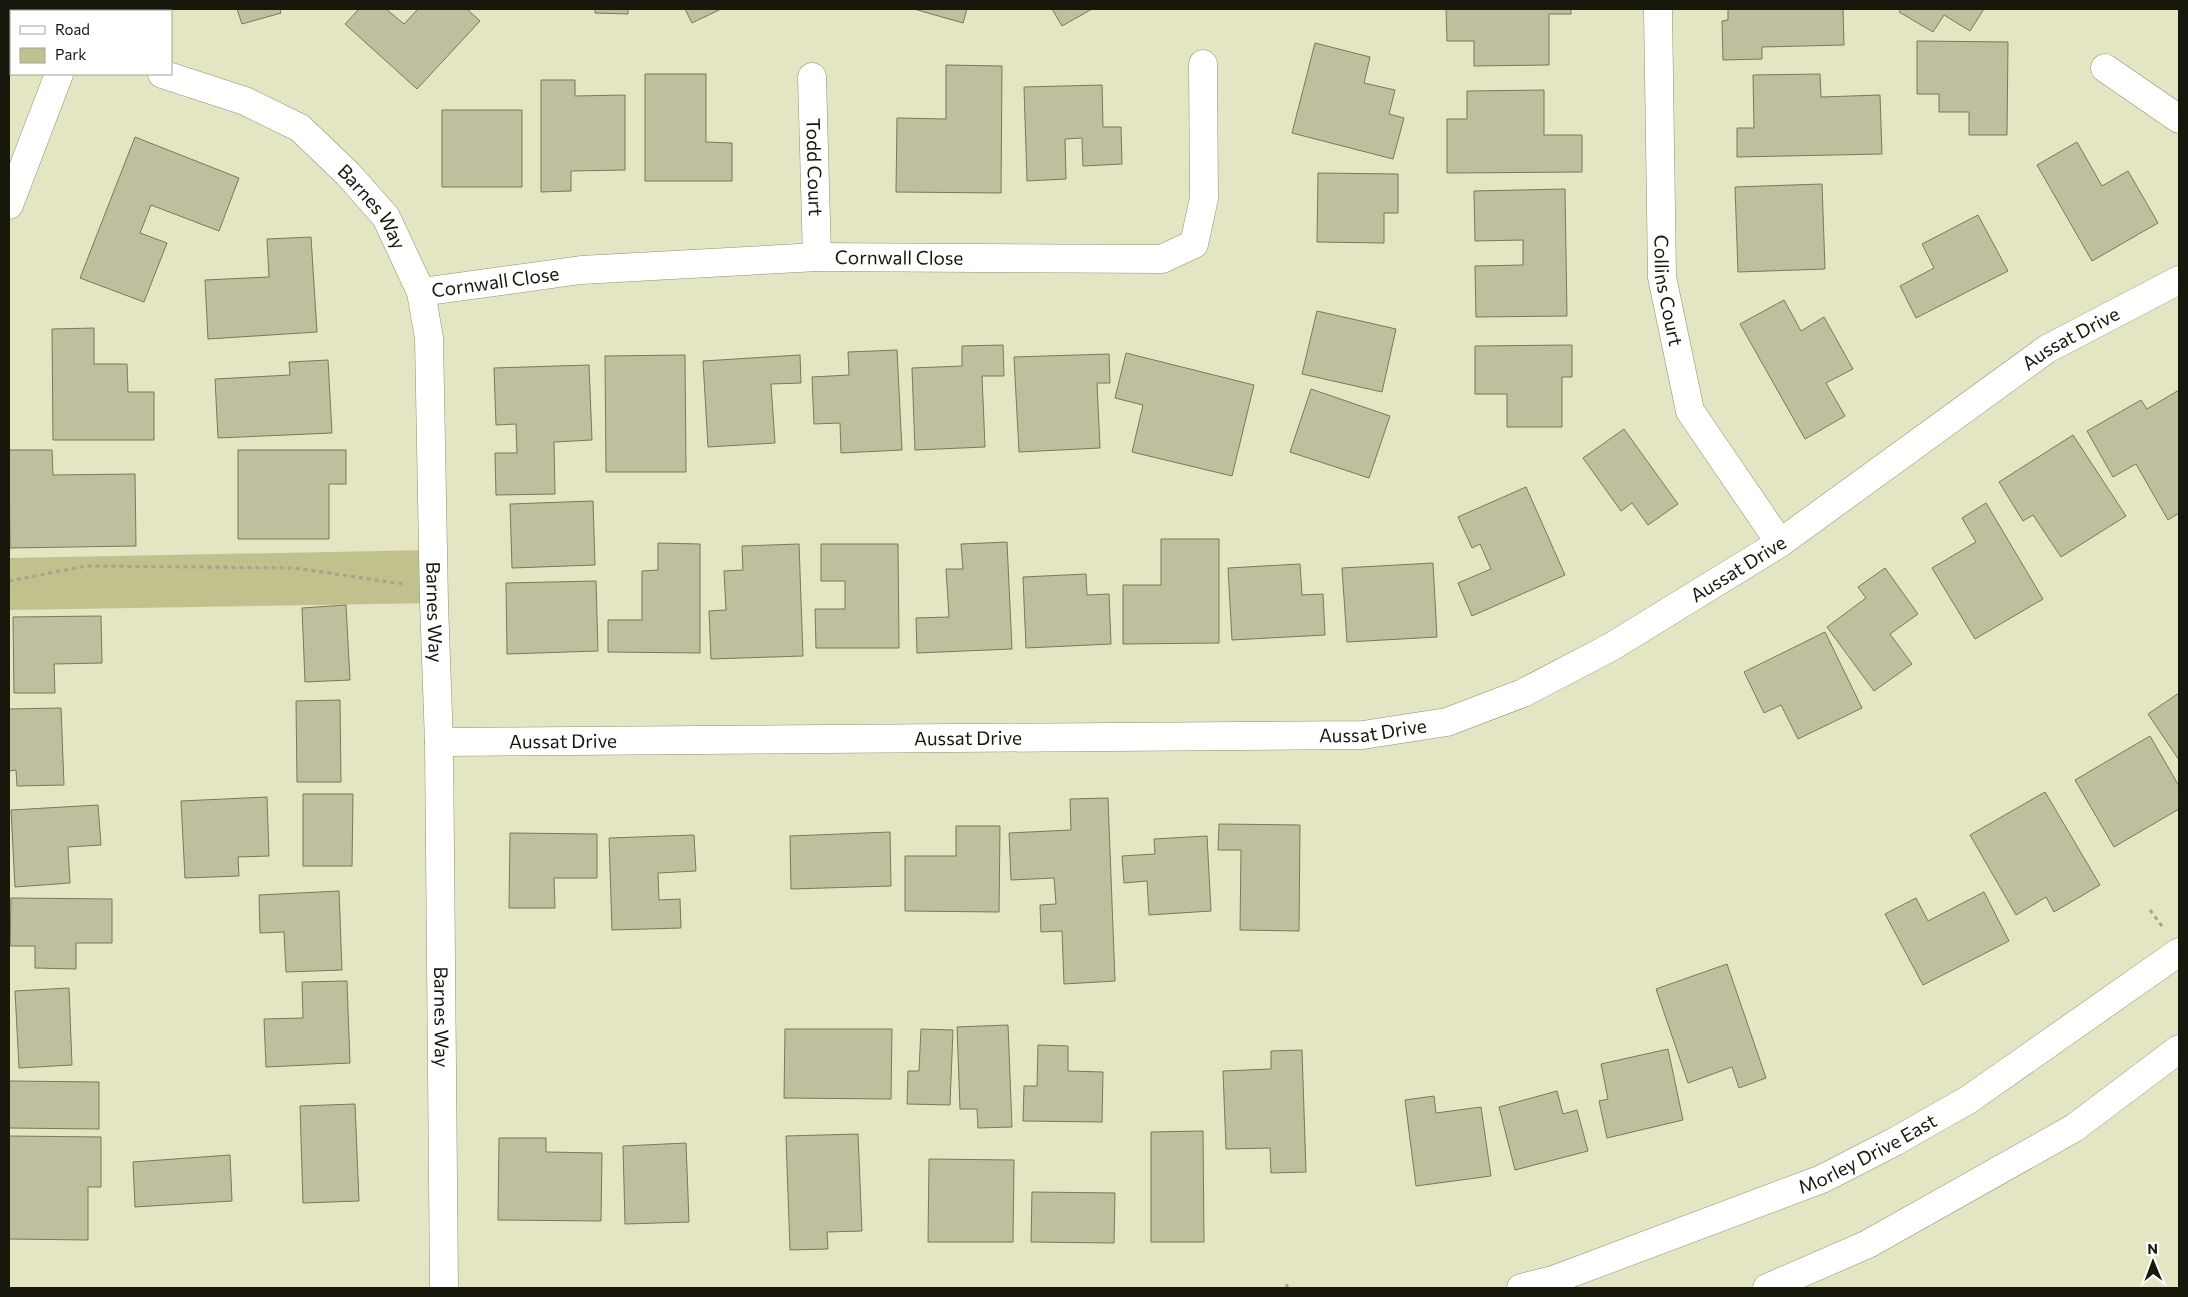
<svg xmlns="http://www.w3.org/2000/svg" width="2188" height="1297" viewBox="0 0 2188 1297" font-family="Commissioner,sans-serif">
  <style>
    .green { fill: #c1c18e }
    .building { fill: #bebf9e; stroke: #79795b }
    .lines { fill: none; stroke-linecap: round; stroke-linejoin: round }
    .minor-casing { stroke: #919172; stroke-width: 29 }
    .primary-casing { stroke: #919172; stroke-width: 29 }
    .path { stroke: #a4a58a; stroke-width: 3; stroke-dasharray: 4 4; stroke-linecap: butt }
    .minor { stroke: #fff; stroke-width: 28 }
    .primary { stroke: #fff; stroke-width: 28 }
    .labels { text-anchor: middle; stroke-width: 4; stroke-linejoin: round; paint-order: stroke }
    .street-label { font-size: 19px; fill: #17170b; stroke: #fff }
  </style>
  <rect width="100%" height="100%" fill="#e4e5c3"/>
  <path class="green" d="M 433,550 L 434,603 L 9,610 L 9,558 Z"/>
  <path class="building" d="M 237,9 L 280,9 L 281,13 L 242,24 Z
    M 359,9 L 386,9 L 404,24 L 418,9 L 467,9 L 480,21 L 417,89 L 345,24 Z
    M 595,9 L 628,9 L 628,14 L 595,13 Z
    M 685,9 L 721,9 L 692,23 Z
    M 914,9 L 967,9 L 963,23 Z
    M 1052,9 L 1092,9 L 1062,26 Z
    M 1446,9 L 1571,9 L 1571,14 L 1549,14 L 1549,65 L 1474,66 L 1474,41 L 1447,41 Z
    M 1728,9 L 1843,9 L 1844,45 L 1762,47 L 1762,59 L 1723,60 L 1722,21 L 1728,20 Z
    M 1901,9 L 1984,9 L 1970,31 L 1944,15 L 1933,32 L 1899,12 Z
    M 1917,41 L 2008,42 L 2007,135 L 1969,135 L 1969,112 L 1939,112 L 1939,94 L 1917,94 Z
    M 1315,43 L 1370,57 L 1364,83 L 1395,90 L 1389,114 L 1404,118 L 1393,159 L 1292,133 Z
    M 946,65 L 1002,66 L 1001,193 L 896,192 L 897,118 L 946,119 Z
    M 645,74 L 706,74 L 706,142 L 732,143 L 732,181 L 645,181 Z
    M 1820,74 L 1821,97 L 1880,95 L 1882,154 L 1737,157 L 1737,128 L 1754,128 L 1753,75 Z
    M 541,80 L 575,80 L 575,96 L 625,95 L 625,170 L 571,171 L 571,191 L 541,192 Z
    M 1102,85 L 1103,127 L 1121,127 L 1122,164 L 1083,166 L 1082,138 L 1065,139 L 1066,179 L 1027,181 L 1024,87 Z
    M 1544,90 L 1544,135 L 1582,135 L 1582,172 L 1447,173 L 1447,119 L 1467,119 L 1467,91 Z
    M 442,110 L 522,110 L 522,187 L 442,187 Z
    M 135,137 L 239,178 L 219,231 L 151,205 L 140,233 L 167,243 L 144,302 L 80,278 Z
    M 2077,142 L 2102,186 L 2128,171 L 2158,223 L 2092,261 L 2037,165 Z
    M 1318,173 L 1398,174 L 1398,213 L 1384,213 L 1384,243 L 1317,242 Z
    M 1822,184 L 1825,269 L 1738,272 L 1735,187 Z
    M 1565,189 L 1567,316 L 1476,317 L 1475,266 L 1523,265 L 1523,240 L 1475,241 L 1474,191 Z
    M 1978,215 L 2008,271 L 1916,318 L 1900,286 L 1934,268 L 1922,244 Z
    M 311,237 L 317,332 L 208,339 L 205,280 L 269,277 L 267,239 Z
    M 1784,300 L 1801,331 L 1824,317 L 1853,369 L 1826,383 L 1845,416 L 1805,439 L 1740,324 Z
    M 1317,311 L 1396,329 L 1382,392 L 1302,374 Z
    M 94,328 L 94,364 L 127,364 L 128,392 L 154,392 L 154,440 L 53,440 L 52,329 Z
    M 1003,345 L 1004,376 L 982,376 L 985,447 L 915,450 L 912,368 L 962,366 L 962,346 Z
    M 1572,345 L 1572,377 L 1562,377 L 1562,427 L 1507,427 L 1507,394 L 1475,394 L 1475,346 Z
    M 897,350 L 902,450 L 841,453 L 840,423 L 814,424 L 812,377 L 849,375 L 848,352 Z
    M 1126,353 L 1254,385 L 1232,476 L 1132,452 L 1143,405 L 1115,398 Z
    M 1109,354 L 1110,383 L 1097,383 L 1100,448 L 1019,452 L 1014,357 Z
    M 685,355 L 686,472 L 606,472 L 605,356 Z
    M 800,355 L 801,383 L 771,384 L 775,443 L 708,447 L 703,361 Z
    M 328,360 L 332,433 L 218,438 L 215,379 L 290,375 L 289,362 Z
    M 589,365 L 592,440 L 554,442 L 555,494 L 496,495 L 495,453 L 517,453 L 516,424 L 496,425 L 494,368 Z
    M 1311,389 L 1390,416 L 1369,478 L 1290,452 Z
    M 2179,390 L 2179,513 L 2168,520 L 2136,464 L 2113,477 L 2087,431 L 2141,400 L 2147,409 Z
    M 1624,429 L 1678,504 L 1648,525 L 1632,503 L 1621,511 L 1583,458 Z
    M 2073,435 L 2126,516 L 2061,557 L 2033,515 L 2023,521 L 1999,482 Z
    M 9,450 L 52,450 L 53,475 L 135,474 L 136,546 L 10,548 Z
    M 238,450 L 346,450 L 346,484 L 329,484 L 329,539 L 238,539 Z
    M 1526,487 L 1565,575 L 1472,616 L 1458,583 L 1491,569 L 1480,544 L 1472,548 L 1458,517 Z
    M 593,501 L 595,565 L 512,568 L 510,504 Z
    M 1986,503 L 2043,599 L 1975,639 L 1932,568 L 1976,542 L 1962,518 Z
    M 1161,539 L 1219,539 L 1219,643 L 1123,644 L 1123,585 L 1161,585 Z
    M 1007,542 L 1012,649 L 917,653 L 916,618 L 949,617 L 946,569 L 963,569 L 961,544 Z
    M 658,543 L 700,544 L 700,653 L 608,652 L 608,620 L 642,620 L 642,571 L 658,570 Z
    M 799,544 L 803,656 L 711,659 L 709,611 L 726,610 L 724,571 L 743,570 L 742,546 Z
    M 821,544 L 898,544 L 899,648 L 816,648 L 815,609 L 845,609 L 845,581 L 821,581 Z
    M 1433,563 L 1437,637 L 1347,642 L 1342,568 Z
    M 1300,564 L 1302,595 L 1323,594 L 1325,635 L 1232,640 L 1228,568 Z
    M 1885,568 L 1918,614 L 1890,634 L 1912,664 L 1874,691 L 1827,627 L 1866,598 L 1858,587 Z
    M 1086,574 L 1087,595 L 1109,594 L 1111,644 L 1026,648 L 1023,577 Z
    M 596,581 L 598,651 L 507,654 L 506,583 Z
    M 346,605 L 350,680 L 305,682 L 302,608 Z
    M 101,616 L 102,663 L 54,664 L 55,693 L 14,693 L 13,617 Z
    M 1825,632 L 1862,708 L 1798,739 L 1781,705 L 1764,713 L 1744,672 Z
    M 2179,693 L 2179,760 L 2148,714 Z
    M 340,700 L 341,782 L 297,782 L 296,701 Z
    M 61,708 L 64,785 L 17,786 L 16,770 L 9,771 L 9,709 Z
    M 2150,736 L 2179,786 L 2179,809 L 2114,847 L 2075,780 Z
    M 2045,792 L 2100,885 L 2054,912 L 2046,897 L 2016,915 L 1970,835 Z
    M 303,794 L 353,794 L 352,866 L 303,866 Z
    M 267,797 L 269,856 L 238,857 L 239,876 L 185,878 L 181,801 Z
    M 1108,798 L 1115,981 L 1064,984 L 1062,931 L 1041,932 L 1040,905 L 1056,904 L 1054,878 L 1011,880 L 1009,833 L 1071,830 L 1070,799 Z
    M 98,805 L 101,845 L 68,847 L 70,883 L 15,887 L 11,810 Z
    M 1219,824 L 1300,825 L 1299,931 L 1240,930 L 1241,850 L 1218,850 Z
    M 956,826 L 1000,826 L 999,912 L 905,911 L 905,856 L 956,856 Z
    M 890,832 L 891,886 L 791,889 L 790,836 Z
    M 510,833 L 597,834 L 597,878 L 554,878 L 555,908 L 509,908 Z
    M 694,835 L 696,871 L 658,873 L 659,900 L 680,899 L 681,928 L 612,930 L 609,838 Z
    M 1207,836 L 1211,911 L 1149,915 L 1147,881 L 1124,883 L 1122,856 L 1155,854 L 1154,839 Z
    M 339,891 L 342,970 L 286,972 L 284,932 L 260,933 L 259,895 Z
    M 1984,892 L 2009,941 L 1923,985 L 1885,914 L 1916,898 L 1928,921 Z
    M 11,898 L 112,899 L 112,943 L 76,943 L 76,969 L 35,968 L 35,946 L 10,946 Z
    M 1727,964 L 1766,1078 L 1739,1088 L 1732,1067 L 1688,1083 L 1656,989 Z
    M 347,981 L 350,1063 L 266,1067 L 264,1019 L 303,1018 L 302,982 Z
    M 69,988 L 72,1065 L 19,1068 L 15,991 Z
    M 1008,1025 L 1012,1127 L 978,1128 L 977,1109 L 960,1109 L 957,1027 Z
    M 785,1029 L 892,1029 L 891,1099 L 784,1098 Z
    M 921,1029 L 953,1030 L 950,1105 L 907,1104 L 908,1071 L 919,1071 Z
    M 1038,1045 L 1068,1046 L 1068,1071 L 1103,1072 L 1102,1122 L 1023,1121 L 1024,1086 L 1037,1086 Z
    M 1668,1049 L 1683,1120 L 1607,1138 L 1599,1101 L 1608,1099 L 1601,1064 Z
    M 1302,1050 L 1306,1172 L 1271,1173 L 1270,1148 L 1226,1149 L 1223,1071 L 1271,1069 L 1271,1051 Z
    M 9,1081 L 99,1082 L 99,1129 L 9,1128 Z
    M 1557,1091 L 1563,1114 L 1577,1110 L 1588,1151 L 1515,1170 L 1499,1107 Z
    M 1434,1096 L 1436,1113 L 1481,1107 L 1491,1176 L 1416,1186 L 1405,1100 Z
    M 355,1104 L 359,1201 L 303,1203 L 300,1106 Z
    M 1203,1131 L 1204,1242 L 1151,1242 L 1151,1132 Z
    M 858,1134 L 862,1231 L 827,1232 L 828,1249 L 790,1250 L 786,1136 Z
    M 9,1136 L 101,1137 L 101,1187 L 88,1187 L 88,1240 L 9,1239 Z
    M 499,1138 L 546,1138 L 546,1152 L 602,1153 L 601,1221 L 498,1220 Z
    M 686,1143 L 689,1222 L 625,1224 L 623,1146 Z
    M 230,1155 L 232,1201 L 135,1207 L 133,1162 Z
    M 929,1159 L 1014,1160 L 1013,1242 L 928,1242 Z
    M 1032,1192 L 1115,1193 L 1114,1243 L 1031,1242 Z"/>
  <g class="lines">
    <g class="minor-casing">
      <g id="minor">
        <path id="s1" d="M 1658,9 L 1662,277 L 1690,411 L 1780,543"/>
        <path d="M 78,11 L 78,9"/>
        <path d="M 2105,68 L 2179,119"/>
        <path id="s2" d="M 162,74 L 245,101 L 300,128 L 348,174 L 386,217 L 421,292 L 429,338 L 434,603 L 439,742 L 444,1288"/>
        <path id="s3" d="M 812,77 L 817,257"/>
        <path d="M 9,205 L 59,74"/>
        <path id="s4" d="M 421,292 L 581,270 L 817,257 L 1162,259 L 1194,244 L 1204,198 L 1203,64"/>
        <path id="s5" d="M 439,742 L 1363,735 L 1447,722 L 1523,693 L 1611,647 L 1780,543 L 2047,349 L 2179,280"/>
      </g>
    </g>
    <g class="primary-casing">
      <g id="primary">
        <path id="s6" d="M 1521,1288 L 1553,1280 L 1822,1179 L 1894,1142 L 1968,1100 L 2179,952"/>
        <path d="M 1767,1288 L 1868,1244 L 2074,1128 L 2179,1049"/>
      </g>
    </g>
    <path class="path" d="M 9,581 L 86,566 L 295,568 L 403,584
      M 2150,910 L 2162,926
      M 1287,1284 L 1287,1288"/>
    <use href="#minor" class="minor"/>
    <use href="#primary" class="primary"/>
  </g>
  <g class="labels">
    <g class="street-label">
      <text dy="7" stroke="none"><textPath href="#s3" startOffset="90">Todd Court</textPath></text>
      <text dy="7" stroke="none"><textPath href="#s2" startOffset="256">Barnes Way</textPath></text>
      <text dy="7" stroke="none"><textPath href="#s4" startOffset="480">Cornwall Close</textPath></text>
      <text dy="7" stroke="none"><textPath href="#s4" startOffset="75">Cornwall Close</textPath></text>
      <text dy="7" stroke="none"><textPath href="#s1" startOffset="282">Collins Court</textPath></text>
      <text dy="7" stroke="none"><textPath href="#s5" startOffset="1744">Aussat Drive</textPath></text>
      <text dy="7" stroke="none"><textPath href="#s5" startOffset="1339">Aussat Drive</textPath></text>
      <text dy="7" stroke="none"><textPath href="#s2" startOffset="676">Barnes Way</textPath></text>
      <text dy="7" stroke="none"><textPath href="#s5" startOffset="934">Aussat Drive</textPath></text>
      <text dy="7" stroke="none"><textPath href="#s5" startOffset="529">Aussat Drive</textPath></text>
      <text dy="7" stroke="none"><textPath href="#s5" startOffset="124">Aussat Drive</textPath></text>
      <text dy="7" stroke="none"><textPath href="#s2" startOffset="1081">Barnes Way</textPath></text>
      <text dy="7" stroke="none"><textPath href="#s6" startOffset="372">Morley Drive East</textPath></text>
    </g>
  </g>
  <rect width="2188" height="1297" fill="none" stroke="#17170b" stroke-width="20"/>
  <rect x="10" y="10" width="162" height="65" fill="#ffffff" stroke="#a2a29d"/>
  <rect x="20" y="26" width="25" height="8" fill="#ffffff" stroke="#a2a29d"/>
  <text x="55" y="35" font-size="15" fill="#17170b">Road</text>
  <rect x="20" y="48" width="25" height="15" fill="#c1c18e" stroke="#a2a29d"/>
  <text x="55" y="60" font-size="15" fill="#17170b">Park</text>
  <g transform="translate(2153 1262) rotate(359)" stroke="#ffffff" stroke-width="4" paint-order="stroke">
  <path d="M0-4L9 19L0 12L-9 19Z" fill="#17170b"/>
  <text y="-8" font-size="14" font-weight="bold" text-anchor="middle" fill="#17170b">N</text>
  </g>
</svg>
